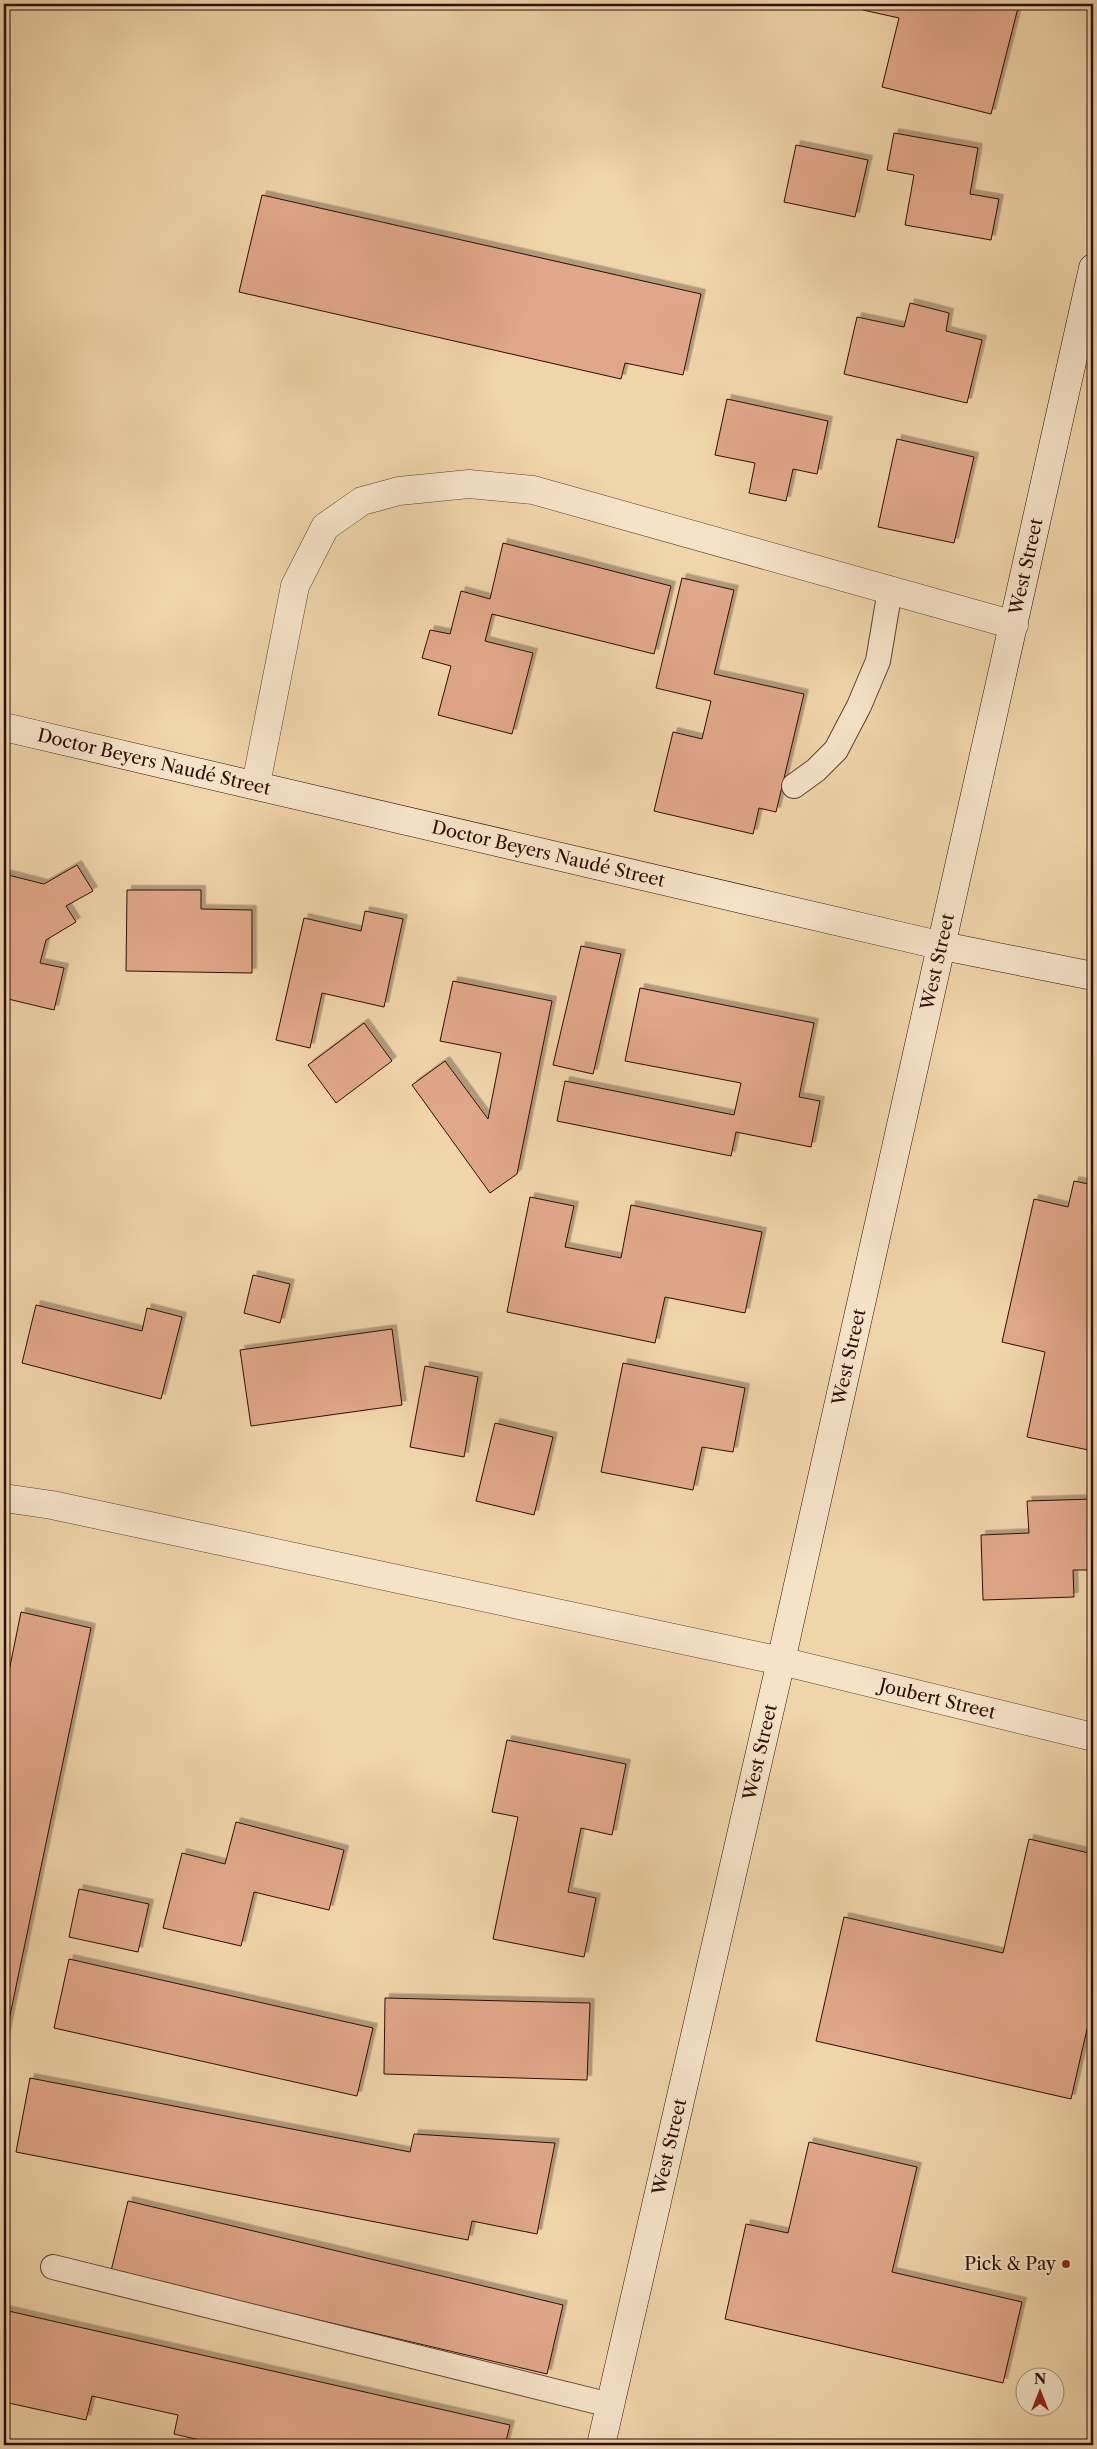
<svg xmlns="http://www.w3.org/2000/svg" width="1097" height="2449" viewBox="0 0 1097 2449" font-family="'Libre Caslon Text',serif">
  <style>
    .building { fill: #e1a78a; stroke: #2d0e03; filter: url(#shadow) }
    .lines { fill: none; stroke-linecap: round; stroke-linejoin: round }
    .lane-casing { stroke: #5e402d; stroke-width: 26 }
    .street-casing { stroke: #5e402d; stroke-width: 29 }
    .secondary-casing { stroke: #2d0e03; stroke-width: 29 }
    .lane { stroke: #f5e3c8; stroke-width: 24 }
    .street { stroke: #f5e3c8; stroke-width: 28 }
    .secondary { stroke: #f5e3c8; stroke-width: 28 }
    .poi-dot { fill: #8f2418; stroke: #f5e3c8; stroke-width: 2 }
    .labels { text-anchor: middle; stroke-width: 4; stroke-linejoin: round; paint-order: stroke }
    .street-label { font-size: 18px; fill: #2d0e03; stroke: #f5e3c8 }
    .poi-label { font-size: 18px; fill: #2d0e03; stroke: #f5e3c8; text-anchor: end }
  </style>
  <defs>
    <filter id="shadow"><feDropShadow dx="4.5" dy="-4.5" stdDeviation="0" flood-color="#0004"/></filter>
  </defs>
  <rect width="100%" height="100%" fill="#f0d4aa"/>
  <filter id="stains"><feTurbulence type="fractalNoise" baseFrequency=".004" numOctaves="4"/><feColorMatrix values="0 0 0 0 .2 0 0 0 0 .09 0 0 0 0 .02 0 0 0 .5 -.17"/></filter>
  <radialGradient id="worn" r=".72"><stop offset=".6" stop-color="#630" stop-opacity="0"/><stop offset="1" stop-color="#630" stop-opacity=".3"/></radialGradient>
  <path class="building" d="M 865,4 L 1019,4 L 991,114 L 882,87 L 899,18 L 863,10 Z
    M 894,133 L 978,148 L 970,194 L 999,199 L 991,240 L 905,225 L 914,175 L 887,170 Z
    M 796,145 L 868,160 L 855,217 L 784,202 Z
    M 262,195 L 701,294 L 683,375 L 625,363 L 621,379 L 239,292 Z
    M 910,303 L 949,313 L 946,331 L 982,340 L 967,403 L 844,374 L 857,317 L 904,327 Z
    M 727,399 L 828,421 L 817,474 L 793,469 L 786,501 L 749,493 L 755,463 L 715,455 Z
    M 897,439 L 974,457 L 954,543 L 878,527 Z
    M 503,543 L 671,586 L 654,654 L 492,614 L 485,641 L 533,653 L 512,734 L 438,715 L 451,666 L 422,658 L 430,630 L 450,634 L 461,591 L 490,599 Z
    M 682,578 L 734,590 L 714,674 L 804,694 L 776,812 L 759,808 L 753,834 L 654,811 L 673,732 L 702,739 L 711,701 L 656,688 Z
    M 77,865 L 93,891 L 66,906 L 76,922 L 46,940 L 40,963 L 64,968 L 54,1010 L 4,998 L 4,874 L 44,884 Z
    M 127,890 L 201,890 L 201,909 L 252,910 L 252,973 L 126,971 Z
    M 365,911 L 403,919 L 384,1007 L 322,993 L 310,1048 L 276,1040 L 304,918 L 361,931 Z
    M 581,946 L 621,954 L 593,1074 L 553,1065 Z
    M 453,981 L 552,1001 L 517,1174 L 490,1193 L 412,1085 L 445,1061 L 488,1119 L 501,1053 L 440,1041 Z
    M 640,988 L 814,1023 L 799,1097 L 820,1101 L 811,1147 L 736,1132 L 731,1156 L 557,1121 L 565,1081 L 734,1115 L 741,1083 L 625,1061 Z
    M 364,1023 L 392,1061 L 336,1103 L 308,1065 Z
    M 1074,1181 L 1093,1185 L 1093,1451 L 1027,1437 L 1045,1352 L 1002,1342 L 1034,1199 L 1068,1207 Z
    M 530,1197 L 574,1206 L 565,1247 L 621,1258 L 631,1205 L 762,1232 L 745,1313 L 665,1297 L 655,1343 L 507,1312 Z
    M 253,1275 L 290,1284 L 280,1323 L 244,1313 Z
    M 36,1305 L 142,1331 L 147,1308 L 182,1317 L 161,1399 L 22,1363 Z
    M 392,1329 L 402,1405 L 251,1426 L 240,1350 Z
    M 623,1363 L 745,1388 L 733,1452 L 702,1447 L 693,1490 L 601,1472 Z
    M 425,1366 L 478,1377 L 464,1457 L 410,1447 Z
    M 495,1423 L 553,1437 L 534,1515 L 476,1501 Z
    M 1093,1499 L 1093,1570 L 1073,1570 L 1074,1597 L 983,1600 L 981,1535 L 1029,1533 L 1027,1501 Z
    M 21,1612 L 91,1628 L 4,2044 L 4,1696 Z
    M 507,1740 L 626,1764 L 612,1835 L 581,1828 L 568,1892 L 596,1898 L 584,1957 L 493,1939 L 518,1817 L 492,1812 Z
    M 236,1822 L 344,1850 L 329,1910 L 254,1892 L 241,1946 L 163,1928 L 182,1853 L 225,1864 Z
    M 1029,1839 L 1093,1854 L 1093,2003 L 1071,2099 L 816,2041 L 844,1917 L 1003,1953 Z
    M 79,1889 L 149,1904 L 138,1952 L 69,1937 Z
    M 69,1959 L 373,2028 L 357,2096 L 54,2028 Z
    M 385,1998 L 590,2003 L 587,2080 L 384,2074 Z
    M 30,2078 L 410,2152 L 414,2134 L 555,2143 L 537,2234 L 472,2221 L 468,2240 L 16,2152 Z
    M 809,2142 L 917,2167 L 892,2272 L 1022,2302 L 1003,2383 L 725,2319 L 746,2224 L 788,2233 Z
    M 128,2201 L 563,2305 L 547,2374 L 111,2271 Z
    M 4,2310 L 510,2425 L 505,2445 L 309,2445 L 292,2441 L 291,2445 L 222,2445 L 174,2434 L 178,2415 L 92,2396 L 86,2420 L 4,2402 Z"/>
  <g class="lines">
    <g class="lane-casing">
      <path id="lane" d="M 794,786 L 816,770 L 836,750 L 859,706 L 878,661 L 890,590
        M 53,2267 L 610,2405"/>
    </g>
    <g class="street-casing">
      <g id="street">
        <path d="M 256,784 L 295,586 L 325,527 L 362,501 L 399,491 L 469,484 L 533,490 L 1014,625"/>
        <path id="s1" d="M 4,1498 L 52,1505 L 781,1661 L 1093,1737"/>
      </g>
    </g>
    <g class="secondary-casing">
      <g id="secondary">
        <path id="s2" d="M 4,727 L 943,946 L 1093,976"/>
        <path id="s3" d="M 601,2445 L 781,1661 L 1093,268"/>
      </g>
    </g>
    <use href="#lane" class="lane"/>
    <use href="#street" class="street"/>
    <use href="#secondary" class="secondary"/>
  </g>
  <circle class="poi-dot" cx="1066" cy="2264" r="5"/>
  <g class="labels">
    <g class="street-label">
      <text dy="6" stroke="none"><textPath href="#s3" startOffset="1926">West Street</textPath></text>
      <text dy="6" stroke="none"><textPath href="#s2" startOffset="154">Doctor Beyers Naudé Street</textPath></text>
      <text dy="6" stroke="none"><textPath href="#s2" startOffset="559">Doctor Beyers Naudé Street</textPath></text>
      <text dy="6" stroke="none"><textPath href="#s3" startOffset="1521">West Street</textPath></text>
      <text dy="6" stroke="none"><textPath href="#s3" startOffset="1116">West Street</textPath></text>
      <text dy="6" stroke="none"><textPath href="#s1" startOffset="955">Joubert Street</textPath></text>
      <text dy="6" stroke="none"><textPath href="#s3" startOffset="711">West Street</textPath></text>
      <text dy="6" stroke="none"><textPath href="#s3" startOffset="306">West Street</textPath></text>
    </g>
    <g class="poi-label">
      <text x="1056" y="2270">Pick &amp; Pay</text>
    </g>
  </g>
  <rect width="1097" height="2449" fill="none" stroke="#f0d4aa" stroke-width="20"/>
  <rect x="5" y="5" width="1087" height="2439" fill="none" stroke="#2d0e03" stroke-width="2.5"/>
  <rect x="10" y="10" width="1077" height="2429" fill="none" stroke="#2d0e03"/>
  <g transform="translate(1040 2392)"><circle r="24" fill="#f5e3c8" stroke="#a58e79"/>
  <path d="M0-4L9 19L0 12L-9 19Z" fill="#8f2418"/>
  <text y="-8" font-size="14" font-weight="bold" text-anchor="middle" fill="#2d0e03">N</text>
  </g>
  <rect width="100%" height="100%" filter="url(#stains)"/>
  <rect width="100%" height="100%" fill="url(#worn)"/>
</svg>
